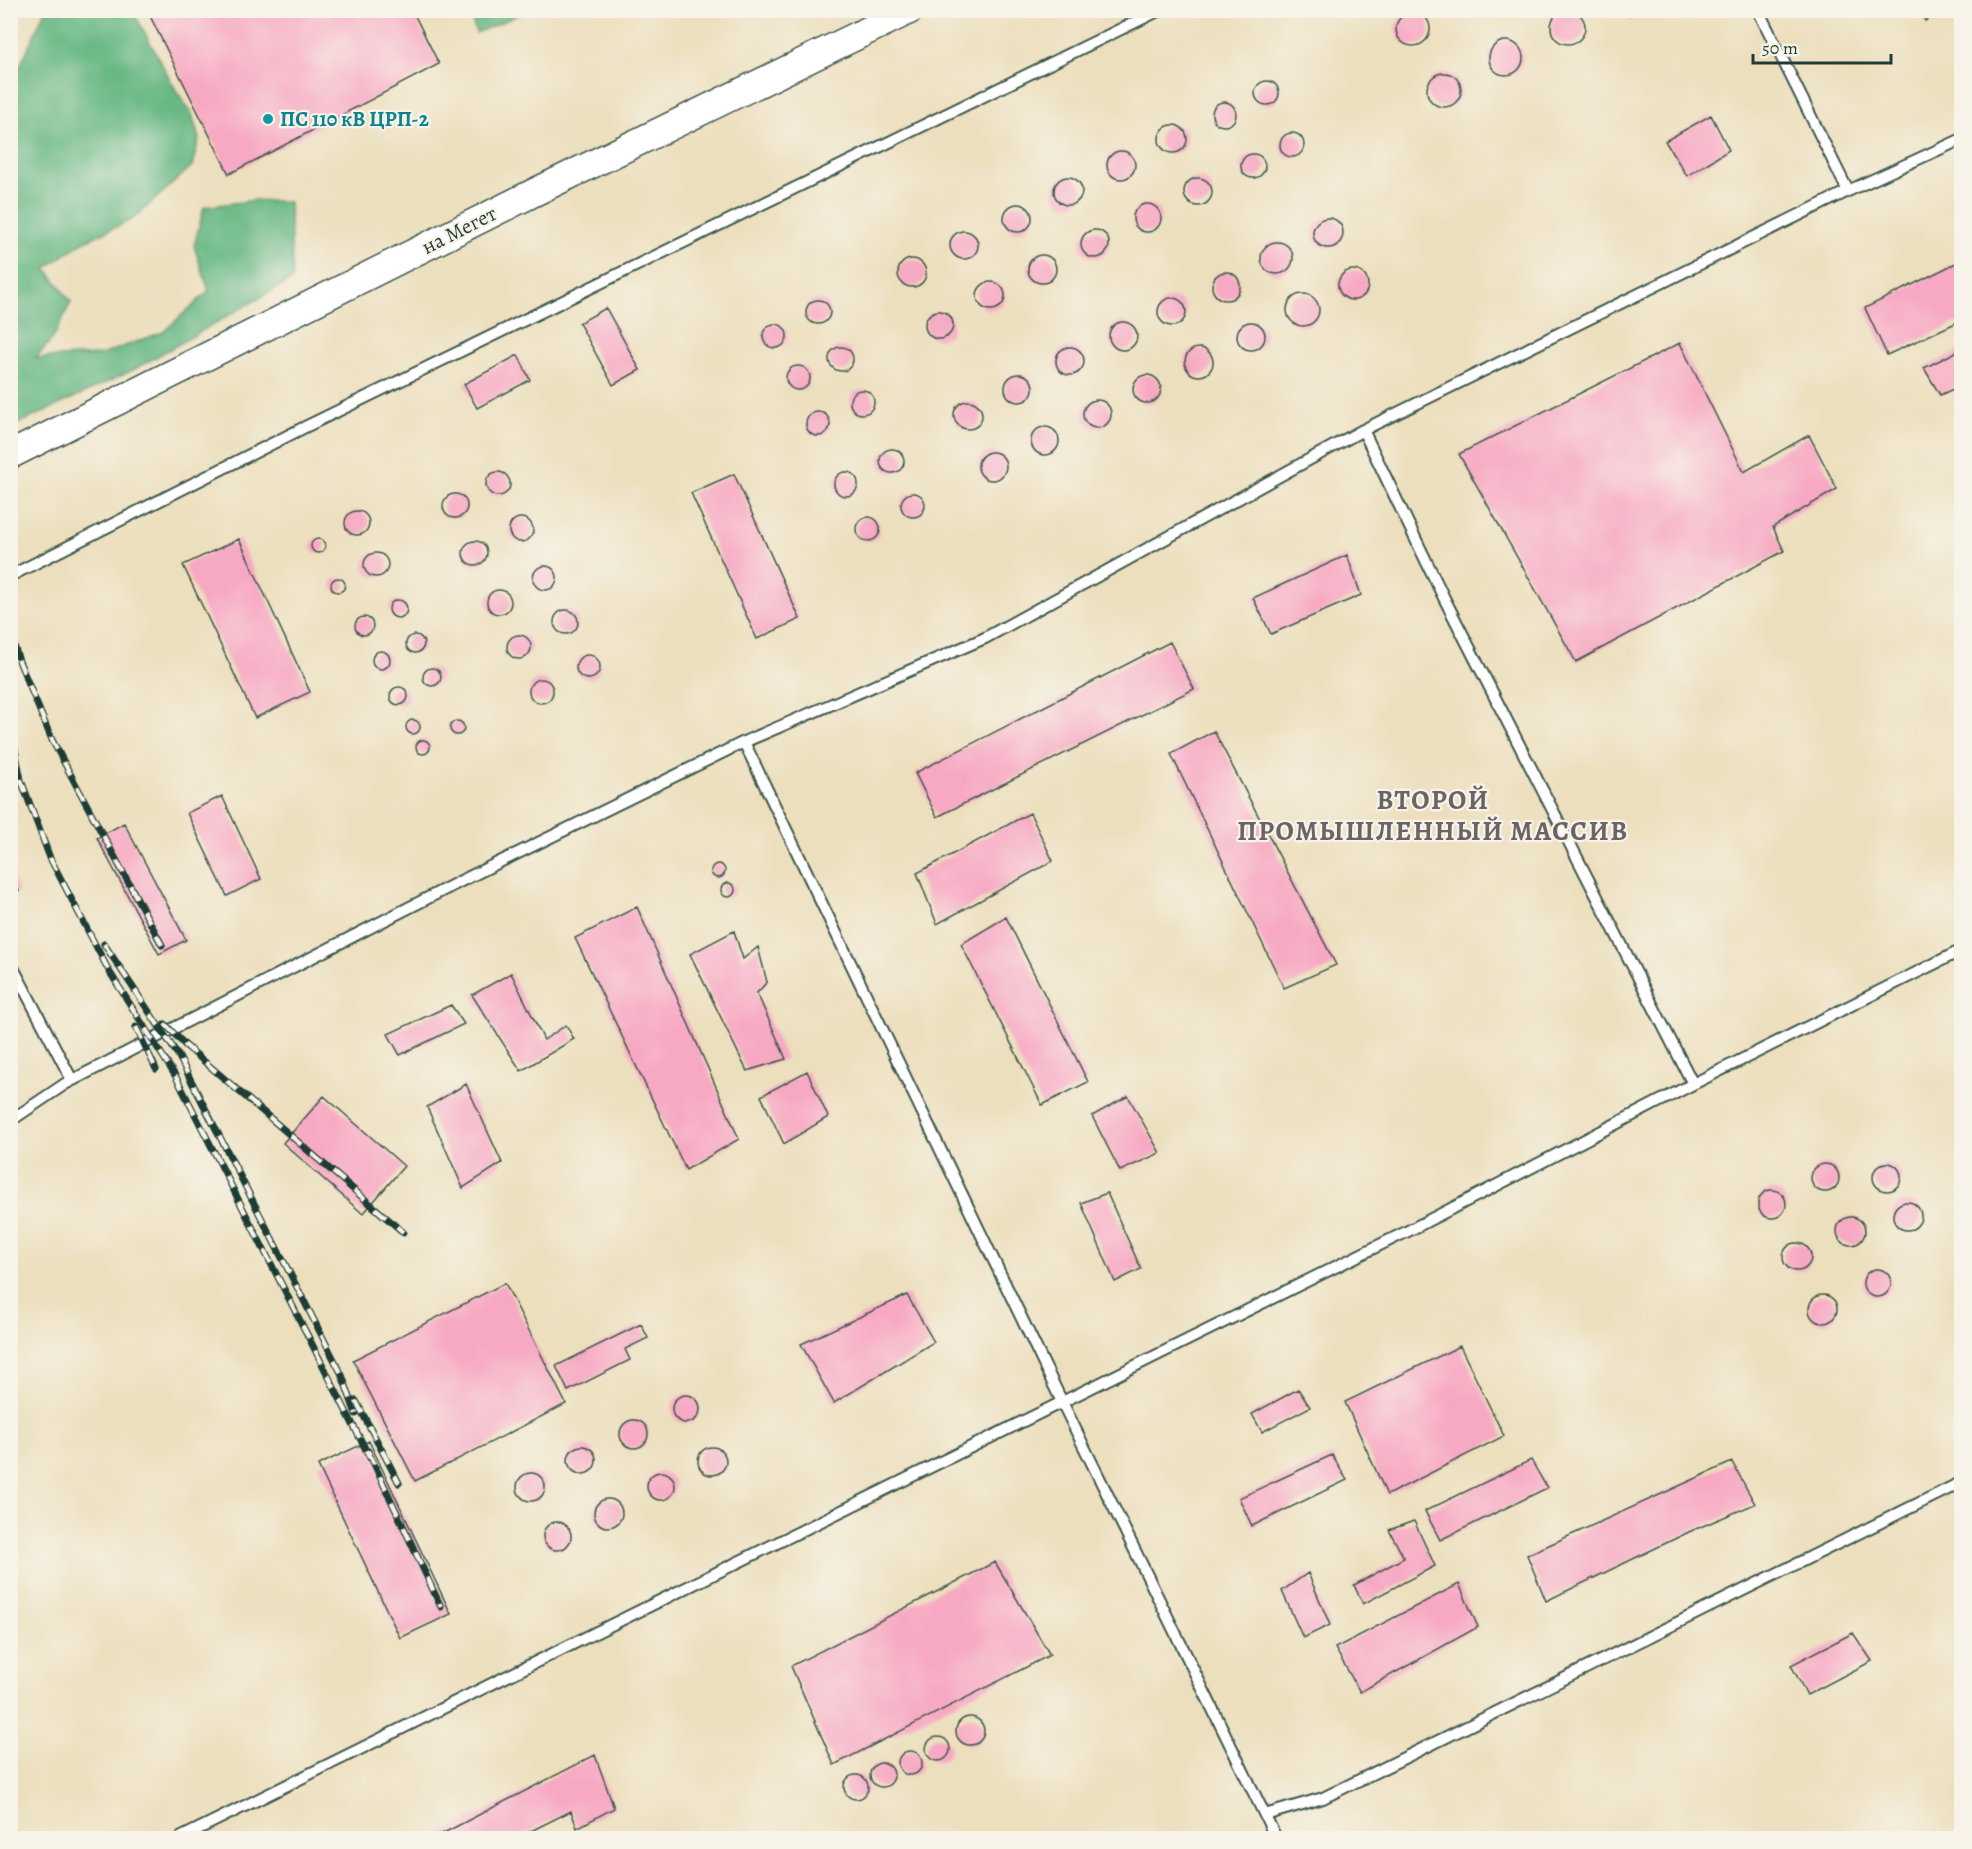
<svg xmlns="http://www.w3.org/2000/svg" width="1972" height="1849" viewBox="0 0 1972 1849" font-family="Alegreya,serif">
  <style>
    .forest { fill: #67b884; stroke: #437a5c; stroke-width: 1.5 }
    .building { fill: #f7a9c3 }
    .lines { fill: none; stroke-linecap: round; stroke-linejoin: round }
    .service-casing { stroke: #3e5549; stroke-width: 14 }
    .tertiary-casing { stroke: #3e5549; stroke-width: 30 }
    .service { stroke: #fff; stroke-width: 10 }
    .tertiary { stroke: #fff; stroke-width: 27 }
    .rail-casing { stroke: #1f3d34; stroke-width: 7 }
    .rail { stroke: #f7f3e8; stroke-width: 4.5; stroke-dasharray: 14; stroke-linecap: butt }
    .culture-dot { fill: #0f9aa8; stroke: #f7f3e8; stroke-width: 2 }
    .labels { text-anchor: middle; stroke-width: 4.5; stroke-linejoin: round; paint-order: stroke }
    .culture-label { font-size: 21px; font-weight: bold; fill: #0d838f; stroke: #f7f3e8; text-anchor: start }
    .street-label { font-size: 21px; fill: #1f3d34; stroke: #f7f3e8 }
    .district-label { font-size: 27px; font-weight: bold; letter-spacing: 1.5px; fill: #6b6366; stroke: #f7f3e8 }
  </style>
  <rect width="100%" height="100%" fill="#f7f3e8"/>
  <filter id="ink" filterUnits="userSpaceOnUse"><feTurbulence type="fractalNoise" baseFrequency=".0167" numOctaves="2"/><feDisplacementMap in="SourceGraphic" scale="12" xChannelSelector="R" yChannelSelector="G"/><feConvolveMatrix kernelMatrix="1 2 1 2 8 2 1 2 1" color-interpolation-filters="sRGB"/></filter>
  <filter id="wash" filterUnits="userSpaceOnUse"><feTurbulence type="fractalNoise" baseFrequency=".008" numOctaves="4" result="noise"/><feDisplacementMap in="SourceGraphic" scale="24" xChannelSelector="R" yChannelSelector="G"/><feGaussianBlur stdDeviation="1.35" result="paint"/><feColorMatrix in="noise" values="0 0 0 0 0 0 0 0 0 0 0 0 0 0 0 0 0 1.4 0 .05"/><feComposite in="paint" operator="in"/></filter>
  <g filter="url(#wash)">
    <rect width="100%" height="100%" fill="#ecdfbd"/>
    <path class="forest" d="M 469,10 L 528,10 L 528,11 L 476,33 Z
      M 45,11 L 133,11 L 177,92 L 192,114 L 199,139 L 192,166 L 133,219 L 83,242 L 46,268 L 71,302 L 53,338 L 36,358 L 101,355 L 163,332 L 209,291 L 194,246 L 204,207 L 256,200 L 289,202 L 293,279 L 133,370 L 16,425 L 10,422 L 11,86 Z"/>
    <g id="blocks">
      <path class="building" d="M1551 27a17 17 0 1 1 34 0a17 17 0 1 1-34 0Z
        M 147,10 L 412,10 L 439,64 L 229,174 Z
        M 1618,10 L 1643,10 L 1630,15 Z
        M 1920,10 L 1945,10 L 1925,21 Z
        M1396 29a17 17 0 1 1 34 0a17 17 0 1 1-34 0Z
        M1489 58a17 17 0 1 1 34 0a17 17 0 1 1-34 0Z
        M1427 90a17 17 0 1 1 34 0a17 17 0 1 1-34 0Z
        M1255 93a12 12 0 1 1 24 0a12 12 0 1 1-24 0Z
        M1212 114a12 12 0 1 1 24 0a12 12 0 1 1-24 0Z
        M 1711,115 L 1729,150 L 1687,176 L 1665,141 Z
        M1159 139a14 14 0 1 1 28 0a14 14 0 1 1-28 0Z
        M1280 145a12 12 0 1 1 24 0a12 12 0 1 1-24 0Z
        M1107 165a14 14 0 1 1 28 0a14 14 0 1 1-28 0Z
        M1241 166a12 12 0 1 1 24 0a12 12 0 1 1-24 0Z
        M1054 191a14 14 0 1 1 28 0a14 14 0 1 1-28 0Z
        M1184 192a14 14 0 1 1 28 0a14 14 0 1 1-28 0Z
        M1133 218a14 14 0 1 1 28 0a14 14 0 1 1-28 0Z
        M1004 218a14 14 0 1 1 28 0a14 14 0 1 1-28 0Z
        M1313 233a15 15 0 1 1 30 0a15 15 0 1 1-30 0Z
        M1081 244a14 14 0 1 1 28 0a14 14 0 1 1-28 0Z
        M950 245a14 14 0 1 1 28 0a14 14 0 1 1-28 0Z
        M1261 258a16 16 0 1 1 32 0a16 16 0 1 1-32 0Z
        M1028 269a14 14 0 1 1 28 0a14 14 0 1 1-28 0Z
        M898 273a14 14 0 1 1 28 0a14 14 0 1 1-28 0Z
        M 1962,260 L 1962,320 L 1887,355 L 1865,308 Z
        M1338 285a15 15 0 1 1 30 0a15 15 0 1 1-30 0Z
        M1212 286a14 14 0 1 1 28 0a14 14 0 1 1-28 0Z
        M977 296a14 14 0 1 1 28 0a14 14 0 1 1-28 0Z
        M1287 310a16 16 0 1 1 32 0a16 16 0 1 1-32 0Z
        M1158 312a14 14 0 1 1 28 0a14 14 0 1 1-28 0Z
        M806 312a12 12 0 1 1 24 0a12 12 0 1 1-24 0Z
        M 606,308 L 640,370 L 613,385 L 579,323 Z
        M925 325a14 14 0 1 1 28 0a14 14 0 1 1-28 0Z
        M1109 336a14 14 0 1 1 28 0a14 14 0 1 1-28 0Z
        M1237 336a14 14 0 1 1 28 0a14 14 0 1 1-28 0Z
        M763 336a12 12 0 1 1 24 0a12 12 0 1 1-24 0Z
        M 1680,343 L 1744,472 L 1809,435 L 1837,489 L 1773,527 L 1784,551 L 1576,662 L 1459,454 Z
        M829 359a12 12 0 1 1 24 0a12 12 0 1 1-24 0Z
        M1056 361a14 14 0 1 1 28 0a14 14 0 1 1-28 0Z
        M1185 362a14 14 0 1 1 28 0a14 14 0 1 1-28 0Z
        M 1962,349 L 1962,385 L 1940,395 L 1924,368 Z
        M 518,355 L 530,380 L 477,408 L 464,384 Z
        M786 378a12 12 0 1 1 24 0a12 12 0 1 1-24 0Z
        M1005 388a14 14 0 1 1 28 0a14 14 0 1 1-28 0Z
        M1133 389a14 14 0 1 1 28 0a14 14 0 1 1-28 0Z
        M850 402a12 12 0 1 1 24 0a12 12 0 1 1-24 0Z
        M1083 414a14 14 0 1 1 28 0a14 14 0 1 1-28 0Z
        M954 415a14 14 0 1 1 28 0a14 14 0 1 1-28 0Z
        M806 424a12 12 0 1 1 24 0a12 12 0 1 1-24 0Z
        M1031 441a14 14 0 1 1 28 0a14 14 0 1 1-28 0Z
        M880 461a12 12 0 1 1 24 0a12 12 0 1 1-24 0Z
        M978 466a14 14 0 1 1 28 0a14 14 0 1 1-28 0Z
        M834 484a12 12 0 1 1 24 0a12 12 0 1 1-24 0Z
        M486 484a12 12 0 1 1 24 0a12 12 0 1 1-24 0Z
        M 734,474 L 800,619 L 757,639 L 691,493 Z
        M901 505a12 12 0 1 1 24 0a12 12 0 1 1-24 0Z
        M443 506a12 12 0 1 1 24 0a12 12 0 1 1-24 0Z
        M345 523a12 12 0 1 1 24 0a12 12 0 1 1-24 0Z
        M856 529a12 12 0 1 1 24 0a12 12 0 1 1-24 0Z
        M509 530a12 12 0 1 1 24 0a12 12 0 1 1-24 0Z
        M311 546a7 7 0 1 1 14 0a7 7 0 1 1-14 0Z
        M 239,539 L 310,692 L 255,718 L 183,565 Z
        M463 553a12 12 0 1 1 24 0a12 12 0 1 1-24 0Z
        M364 565a12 12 0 1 1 24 0a12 12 0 1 1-24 0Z
        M 1347,555 L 1361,595 L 1271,634 L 1253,598 Z
        M533 578a12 12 0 1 1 24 0a12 12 0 1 1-24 0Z
        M331 585a7 7 0 1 1 14 0a7 7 0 1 1-14 0Z
        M487 602a12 12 0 1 1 24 0a12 12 0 1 1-24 0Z
        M389 609a9 9 0 1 1 18 0a9 9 0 1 1-18 0Z
        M554 622a12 12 0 1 1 24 0a12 12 0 1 1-24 0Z
        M355 626a9 9 0 1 1 18 0a9 9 0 1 1-18 0Z
        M507 647a12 12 0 1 1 24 0a12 12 0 1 1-24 0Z
        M406 644a9 9 0 1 1 18 0a9 9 0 1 1-18 0Z
        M 1170,642 L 1194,689 L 937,817 L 915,773 Z
        M372 660a9 9 0 1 1 18 0a9 9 0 1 1-18 0Z
        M576 667a12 12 0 1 1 24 0a12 12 0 1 1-24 0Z
        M423 677a9 9 0 1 1 18 0a9 9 0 1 1-18 0Z
        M529 691a12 12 0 1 1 24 0a12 12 0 1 1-24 0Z
        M390 696a9 9 0 1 1 18 0a9 9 0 1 1-18 0Z
        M406 727a7 7 0 1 1 14 0a7 7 0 1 1-14 0Z
        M450 728a7 7 0 1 1 14 0a7 7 0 1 1-14 0Z
        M 1214,731 L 1336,965 L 1284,988 L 1171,754 Z
        M416 747a7 7 0 1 1 14 0a7 7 0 1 1-14 0Z
        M 222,796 L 261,879 L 227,896 L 187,813 Z
        M 1030,813 L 1053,861 L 937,924 L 917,873 Z
        M 124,823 L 186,940 L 159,954 L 97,838 Z
        M711 871a7 7 0 1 1 14 0a7 7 0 1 1-14 0Z
        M 10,871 L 19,891 L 10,894 Z
        M721 890a7 7 0 1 1 14 0a7 7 0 1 1-14 0Z
        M 637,907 L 739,1139 L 686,1170 L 575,938 Z
        M 1006,917 L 1088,1082 L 1042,1105 L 961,944 Z
        M 734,931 L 743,959 L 758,947 L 767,982 L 757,993 L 786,1059 L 747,1071 L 690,954 Z
        M 511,973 L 544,1040 L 566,1025 L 574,1039 L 521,1071 L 472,995 Z
        M 451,1005 L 464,1024 L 400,1055 L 388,1034 Z
        M 807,1071 L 828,1117 L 784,1144 L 761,1096 Z
        M 466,1084 L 502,1163 L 463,1188 L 427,1107 Z
        M 324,1096 L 404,1166 L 363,1214 L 283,1143 Z
        M 1128,1096 L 1160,1153 L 1120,1171 L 1092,1116 Z
        M1873 1177a14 14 0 1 1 28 0a14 14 0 1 1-28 0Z
        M1811 1178a14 14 0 1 1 28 0a14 14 0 1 1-28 0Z
        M1758 1204a14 14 0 1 1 28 0a14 14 0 1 1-28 0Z
        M 1107,1193 L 1141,1269 L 1115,1282 L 1081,1203 Z
        M1893 1216a14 14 0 1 1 28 0a14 14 0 1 1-28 0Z
        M1837 1231a14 14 0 1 1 28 0a14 14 0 1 1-28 0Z
        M1783 1257a14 14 0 1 1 28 0a14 14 0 1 1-28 0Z
        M1863 1283a14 14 0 1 1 28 0a14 14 0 1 1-28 0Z
        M 505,1283 L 566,1404 L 415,1481 L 353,1360 Z
        M1809 1309a14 14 0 1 1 28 0a14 14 0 1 1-28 0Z
        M 907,1295 L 934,1342 L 834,1403 L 801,1344 Z
        M 641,1324 L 648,1338 L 625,1349 L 630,1360 L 568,1391 L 556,1366 Z
        M 1460,1346 L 1504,1436 L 1387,1495 L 1345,1402 Z
        M 1298,1389 L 1310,1407 L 1262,1432 L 1252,1414 Z
        M672 1409a14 14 0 1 1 28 0a14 14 0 1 1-28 0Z
        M620 1434a14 14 0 1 1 28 0a14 14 0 1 1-28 0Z
        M 369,1441 L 451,1614 L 400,1638 L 318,1465 Z
        M568 1460a14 14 0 1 1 28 0a14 14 0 1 1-28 0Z
        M698 1461a14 14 0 1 1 28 0a14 14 0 1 1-28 0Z
        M 1332,1455 L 1347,1480 L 1252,1526 L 1239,1498 Z
        M 1531,1460 L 1547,1488 L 1440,1540 L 1425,1511 Z
        M 1732,1462 L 1755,1504 L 1691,1531 L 1546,1601 L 1527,1555 Z
        M647 1486a14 14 0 1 1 28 0a14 14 0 1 1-28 0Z
        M517 1487a14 14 0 1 1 28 0a14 14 0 1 1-28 0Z
        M594 1513a14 14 0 1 1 28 0a14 14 0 1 1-28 0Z
        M 1414,1521 L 1435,1566 L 1363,1604 L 1354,1585 L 1404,1558 L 1389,1530 Z
        M543 1536a14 14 0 1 1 28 0a14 14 0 1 1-28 0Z
        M 995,1562 L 1050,1655 L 834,1765 L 791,1666 Z
        M 1308,1573 L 1330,1625 L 1303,1638 L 1282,1591 Z
        M 1459,1584 L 1478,1627 L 1360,1692 L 1335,1648 Z
        M 1853,1633 L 1872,1661 L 1807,1695 L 1791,1665 Z
        M956 1731a14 14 0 1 1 28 0a14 14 0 1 1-28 0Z
        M926 1749a12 12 0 1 1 24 0a12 12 0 1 1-24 0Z
        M898 1763a12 12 0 1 1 24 0a12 12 0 1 1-24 0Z
        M 595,1755 L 614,1808 L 577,1828 L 571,1811 L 517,1838 L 434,1838 Z
        M870 1775a12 12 0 1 1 24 0a12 12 0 1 1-24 0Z
        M844 1787a12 12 0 1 1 24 0a12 12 0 1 1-24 0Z"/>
    </g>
  </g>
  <g filter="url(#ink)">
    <use href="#blocks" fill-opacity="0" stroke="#3e5549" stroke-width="1.5"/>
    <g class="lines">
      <g class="service-casing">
        <path id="service" d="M 1758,10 L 1848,191
          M 10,576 L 305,427 L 1160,10
          M 744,742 L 1062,1402 L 1276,1838
          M 10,962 L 72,1080
          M 1693,1084 L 1962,950
          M 10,1121 L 65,1084 L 463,880 L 744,742 L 985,638 L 1363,430 L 1848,191 L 1962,139
          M 1265,1815 L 1323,1798 L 1962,1482
          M 180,1838 L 1408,1231 L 1693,1084 L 1444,598 L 1363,430"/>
      </g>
      <g class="tertiary-casing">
        <path id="tertiary" d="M 10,455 L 537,191 L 910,10"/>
      </g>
      <use href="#service" class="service"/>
      <use href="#tertiary" class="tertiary"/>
      <g class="rail-casing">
        <path id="rail" d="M 10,633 L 19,661 L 52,740 L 162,945
          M 10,724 L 21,780 L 50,858 L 109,971 L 176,1077 L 370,1458
          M 104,944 L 178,1055 L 342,1375 L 356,1414
          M 165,1024 L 185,1045 L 403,1232
          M 136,1027 L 156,1069
          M 356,1401 L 399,1483
          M 368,1451 L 441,1607"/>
      </g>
      <use href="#rail" class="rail"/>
    </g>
  </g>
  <circle class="culture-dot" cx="268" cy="119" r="6"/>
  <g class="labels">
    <g class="culture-label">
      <text x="280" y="126">ПС 110 кВ ЦРП-2</text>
    </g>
    <g class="street-label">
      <text transform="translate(459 230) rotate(-27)" y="7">на Мегет</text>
    </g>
    <g class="district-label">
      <text x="1433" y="809">ВТОРОЙ<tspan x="1433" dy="31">ПРОМЫШЛЕННЫЙ МАССИВ</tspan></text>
    </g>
  </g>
  <rect width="1972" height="1849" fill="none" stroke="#f7f3e8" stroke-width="36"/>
  <path d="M1753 54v9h138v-9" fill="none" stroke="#1f3d34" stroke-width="3"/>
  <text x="1762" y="54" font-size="18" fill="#1f3d34" stroke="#f7f3e8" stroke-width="4.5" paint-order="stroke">50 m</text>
</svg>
